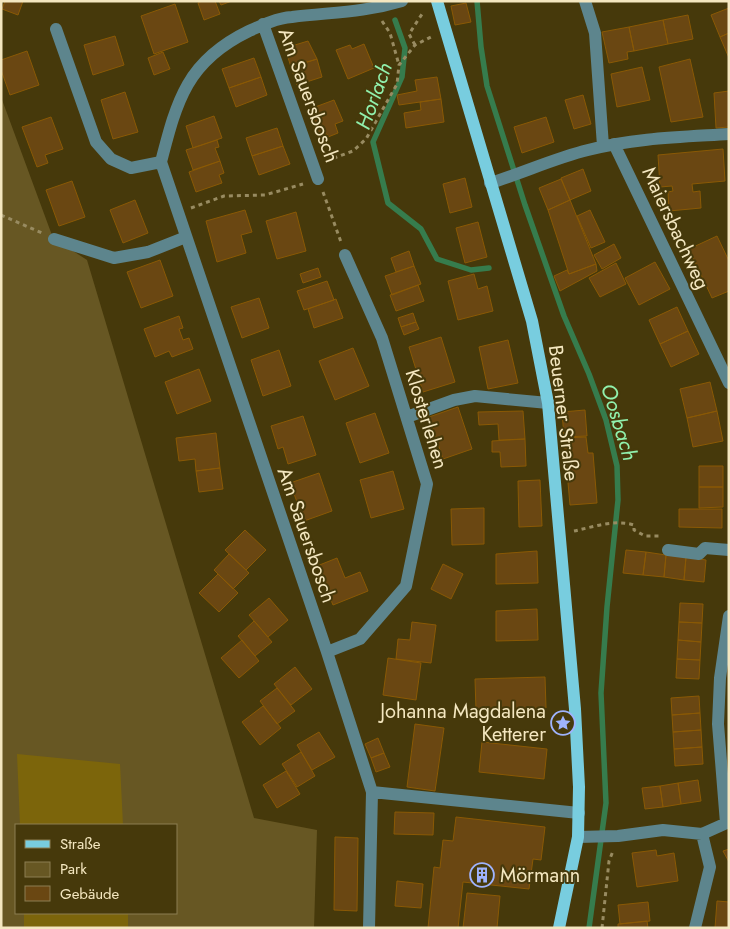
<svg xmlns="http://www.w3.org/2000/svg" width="730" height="929" viewBox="0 0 730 929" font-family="Jost,sans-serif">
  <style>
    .green { fill: #675723; fill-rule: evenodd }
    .forest { fill: #7c650b }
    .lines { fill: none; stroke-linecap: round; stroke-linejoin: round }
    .stream { stroke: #367c4d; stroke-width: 5.5 }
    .building { fill: #6a4712; stroke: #8a5905 }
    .path { stroke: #988b61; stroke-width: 3; stroke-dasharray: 4 4; stroke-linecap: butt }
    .minor { stroke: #5d858d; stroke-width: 12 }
    .major { stroke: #78cddf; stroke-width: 12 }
    .labels { text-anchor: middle; stroke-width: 4; stroke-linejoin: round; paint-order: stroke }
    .street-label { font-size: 20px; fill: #f4e7c0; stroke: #46390b }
    .poi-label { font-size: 20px; fill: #f4e7c0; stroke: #46390b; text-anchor: end }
    .water-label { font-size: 21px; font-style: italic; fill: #91f1ad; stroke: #46390b }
  </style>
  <rect width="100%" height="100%" fill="#46390b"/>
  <path class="green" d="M 1,97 L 53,238 L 87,260 L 254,818 L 317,830 L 314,928 L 1,928 ZM 16,825 L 176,825 L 176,913 L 16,913 Z"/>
  <path class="forest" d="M 17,754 L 120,764 L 123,825 L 20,825 Z
    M 24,913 L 128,913 L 128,928 L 24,928 Z"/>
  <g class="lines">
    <path class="stream" d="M 477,1 L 481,47 L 487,86 L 525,205 L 564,316 L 589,374 L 606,420 L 617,466 L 618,500 L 607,607 L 601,693 L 606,803 L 589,928
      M 395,20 L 405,48 L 402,77 L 373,142 L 388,203 L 421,229 L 437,259 L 471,270 L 489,268"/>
  </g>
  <path class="building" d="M 5,1 L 23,1 L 18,15 L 2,9 Z
    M 202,1 L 215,1 L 220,14 L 204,20 L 198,3 Z
    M 219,1 L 232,1 L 221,5 Z
    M 466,3 L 471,22 L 455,25 L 451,6 Z
    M 175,4 L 188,42 L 154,54 L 141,16 Z
    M 729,8 L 729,33 L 720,37 L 711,15 Z
    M 688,15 L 693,39 L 668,44 L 663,20 Z
    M 663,20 L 668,44 L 634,51 L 629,27 Z
    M 629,27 L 634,51 L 627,52 L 628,59 L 609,63 L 602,32 Z
    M 729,33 L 729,58 L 720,37 Z
    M 115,36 L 124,65 L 93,75 L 84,45 Z
    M 308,41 L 317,59 L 291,67 L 285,48 Z
    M 364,44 L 374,68 L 348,79 L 336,50 L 350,45 L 352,49 Z
    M 27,51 L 39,85 L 10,95 L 1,70 L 1,60 Z
    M 163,52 L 170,69 L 154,75 L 148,58 Z
    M 254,58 L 261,77 L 229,88 L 222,69 Z
    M 317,59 L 322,77 L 297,85 L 291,67 Z
    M 690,59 L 703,117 L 671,122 L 659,67 Z
    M 642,67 L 650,100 L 617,107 L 611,74 Z
    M 261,77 L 267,95 L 236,107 L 229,88 Z
    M 437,77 L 441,99 L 399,105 L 397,95 L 417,91 L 415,80 Z
    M 729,91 L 729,127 L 716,128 L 714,93 Z
    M 125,92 L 138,132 L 113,139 L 101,100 Z
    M 583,95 L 591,124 L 574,129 L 565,100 Z
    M 441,99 L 444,122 L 406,128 L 404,113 L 421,110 L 420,102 Z
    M 334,100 L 343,121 L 335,124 L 338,133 L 328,137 L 327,134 L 318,137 L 307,110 Z
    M 214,116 L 222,138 L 193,148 L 186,126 Z
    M 51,117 L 63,149 L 45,155 L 48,163 L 37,167 L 22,127 Z
    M 546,117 L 554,142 L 522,153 L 514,127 Z
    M 277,128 L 283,146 L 252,156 L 246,138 Z
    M 217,140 L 219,147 L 215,148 L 220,161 L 193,170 L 186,150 Z
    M 283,146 L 290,164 L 259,175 L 252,156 Z
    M 723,149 L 725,181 L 692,184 L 693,192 L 700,191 L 701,208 L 669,211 L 668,192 L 673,191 L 672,186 L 660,187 L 658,155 Z
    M 220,161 L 224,173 L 219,175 L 222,183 L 196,192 L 189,172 Z
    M 583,169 L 591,191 L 570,200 L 561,178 Z
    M 465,178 L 472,207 L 450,213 L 443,184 Z
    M 561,179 L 570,200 L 548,210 L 539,188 Z
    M 72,181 L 85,217 L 59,226 L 46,190 Z
    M 135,200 L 148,233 L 123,243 L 110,210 Z
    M 570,200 L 596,264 L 569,274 L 548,210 Z
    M 245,210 L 252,232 L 241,235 L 246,253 L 217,262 L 206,221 Z
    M 590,210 L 605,242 L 591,248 L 577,216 Z
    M 296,212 L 306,251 L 277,259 L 266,221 Z
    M 478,222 L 487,257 L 465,263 L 456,228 Z
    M 717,236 L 729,261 L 729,291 L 712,298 L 689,249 Z
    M 614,244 L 621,258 L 602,269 L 594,255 Z
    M 409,251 L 414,266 L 396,272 L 391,258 Z
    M 160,260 L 173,296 L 141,308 L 127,272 Z
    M 655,262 L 670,289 L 639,305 L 625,278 Z
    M 616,263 L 626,284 L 600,297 L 589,278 Z
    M 596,264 L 597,271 L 560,291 L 554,276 L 567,270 L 569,274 Z
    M 414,266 L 421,284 L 392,295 L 385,276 Z
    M 318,268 L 321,277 L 303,283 L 300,274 Z
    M 474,274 L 478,289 L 487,286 L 493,311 L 458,320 L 448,281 Z
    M 327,281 L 334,300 L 304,310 L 297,291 Z
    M 418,285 L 424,301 L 396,311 L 390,295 Z
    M 259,298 L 269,328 L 242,338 L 231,307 Z
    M 336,299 L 343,318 L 314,328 L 308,309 Z
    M 677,307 L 688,331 L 660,344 L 649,320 Z
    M 413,313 L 416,322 L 401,327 L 398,318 Z
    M 179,316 L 183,328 L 179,329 L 183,340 L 189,338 L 193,349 L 172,357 L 169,351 L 155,357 L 144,329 Z
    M 416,322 L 419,329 L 404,335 L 401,327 Z
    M 688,331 L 699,354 L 671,367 L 660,344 Z
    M 441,337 L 455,382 L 423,392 L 409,347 Z
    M 508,340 L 518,383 L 488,389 L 479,347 Z
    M 353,348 L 369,386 L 335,400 L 319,361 Z
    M 279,350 L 291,386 L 263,396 L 251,360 Z
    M 199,369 L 211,401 L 177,414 L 165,382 Z
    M 710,382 L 717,411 L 687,418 L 680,389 Z
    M 458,407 L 472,449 L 443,459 L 429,417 Z
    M 585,410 L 587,436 L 564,437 L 562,412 Z
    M 523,411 L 525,439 L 499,440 L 498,424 L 479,425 L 478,412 Z
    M 717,411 L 723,441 L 693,447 L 687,418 Z
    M 375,413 L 389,453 L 360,463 L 346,423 Z
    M 303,416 L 316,455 L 288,464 L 283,447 L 278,449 L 271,426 Z
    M 216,433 L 220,468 L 196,471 L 195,459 L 179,461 L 176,438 Z
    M 586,437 L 588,453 L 593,453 L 597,503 L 570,505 L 564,438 Z
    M 525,439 L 526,466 L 501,467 L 500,452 L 492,452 L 492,441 Z
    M 699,466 L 723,466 L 723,487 L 699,487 Z
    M 220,468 L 223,489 L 199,492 L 196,471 Z
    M 393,471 L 404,509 L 371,518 L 360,480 Z
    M 319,473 L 332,511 L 304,521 L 290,483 Z
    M 540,480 L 542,526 L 519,527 L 518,481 Z
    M 699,487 L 723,487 L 723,507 L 699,508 Z
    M 484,508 L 484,544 L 452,545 L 451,509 Z
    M 679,509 L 722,509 L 722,528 L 679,527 Z
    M 245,530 L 266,550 L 246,570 L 225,550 Z
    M 626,550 L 646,552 L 643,575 L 623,573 Z
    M 537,551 L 538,583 L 496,584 L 496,554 Z
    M 646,552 L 666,555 L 664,577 L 643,575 Z
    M 229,554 L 249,573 L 233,589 L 214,570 Z
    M 666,555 L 686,557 L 684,580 L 664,577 Z
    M 686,557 L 706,560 L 704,582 L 684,580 Z
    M 337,558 L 345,578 L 360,572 L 368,591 L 333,605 L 317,566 Z
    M 443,564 L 463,574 L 451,599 L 431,589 Z
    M 218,574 L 238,593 L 219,612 L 199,593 Z
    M 269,598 L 288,620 L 268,637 L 249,615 Z
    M 680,603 L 703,604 L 702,623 L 679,622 Z
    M 537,609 L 538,640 L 496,641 L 496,611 Z
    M 254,621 L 272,642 L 255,656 L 238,636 Z
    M 412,622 L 436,625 L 431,663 L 396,659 L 398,639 L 410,640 Z
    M 679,622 L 702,623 L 701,642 L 678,640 Z
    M 242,640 L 259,661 L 239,678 L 221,658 Z
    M 678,640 L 701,642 L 700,660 L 677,659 Z
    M 388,658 L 421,663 L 416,700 L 383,695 Z
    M 677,659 L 700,660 L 699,679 L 676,678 Z
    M 295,667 L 312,689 L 291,705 L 274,684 Z
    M 545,677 L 546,708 L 476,710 L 475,679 Z
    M 277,688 L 295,711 L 277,724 L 260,701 Z
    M 699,696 L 700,713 L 672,715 L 671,698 Z
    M 263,706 L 281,728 L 260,745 L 242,722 Z
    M 700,713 L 701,730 L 673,732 L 672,715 Z
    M 415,724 L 444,728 L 435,791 L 407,787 Z
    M 701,730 L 702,747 L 674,749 L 673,732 Z
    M 319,732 L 335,757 L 312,770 L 297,745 Z
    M 378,738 L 384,753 L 371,758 L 365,744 Z
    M 482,742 L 547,749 L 544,779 L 479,772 Z
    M 702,747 L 703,764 L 675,766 L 674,749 Z
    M 301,752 L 315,776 L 297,787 L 282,764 Z
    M 384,753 L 390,767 L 376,772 L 371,758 Z
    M 286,771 L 300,794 L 277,808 L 263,785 Z
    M 698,780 L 701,801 L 681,804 L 678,783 Z
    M 678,783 L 681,804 L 663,807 L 660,786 Z
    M 660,786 L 663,807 L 645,809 L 642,788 Z
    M 395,812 L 434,813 L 433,835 L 394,834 Z
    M 456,817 L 545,827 L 541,860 L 533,859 L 529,889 L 463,882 L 458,928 L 428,928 L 434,867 L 440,868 L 443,840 L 453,841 Z
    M 335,837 L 358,838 L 357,911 L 334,910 Z
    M 729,849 L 729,862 L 723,851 Z
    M 656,850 L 657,856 L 674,853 L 678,881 L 637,887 L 632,853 Z
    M 397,881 L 423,884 L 421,908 L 395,906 Z
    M 467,893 L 500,896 L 497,928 L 463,928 Z
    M 717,901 L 729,902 L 729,928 L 715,928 Z
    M 648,902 L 650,921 L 620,924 L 618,905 Z
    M 647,921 L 648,928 L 618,928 L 618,924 Z"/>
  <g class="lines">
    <path class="path" d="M 382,21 L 390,33 L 399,65
      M 415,45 L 409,34 L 424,11
      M 326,161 L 353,151 L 366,139 L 397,84 L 399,65 L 415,45 L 433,36
      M 323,192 L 341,242
      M 191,208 L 224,196 L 265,195 L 303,184
      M 1,215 L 42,233
      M 574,531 C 593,527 615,519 634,525 L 634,530 L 645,536 L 661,536
      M 602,928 L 609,861 L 613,851"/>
    <path class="minor" d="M 585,1 L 595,33 L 603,146
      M 263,24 L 318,179
      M 56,29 L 96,142 L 111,159 L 131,168 L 161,162
      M 614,144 L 729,383
      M 490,183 C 523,173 555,158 588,150 C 634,138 682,137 729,134
      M 54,239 L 114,258 L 148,252 L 186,237
      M 407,417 L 454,400 L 475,396 L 548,403
      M 668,550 L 699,554 L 705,548 L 729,550
      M 327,652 L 360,639 L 406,586 L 427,484 L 382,338 L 345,255
      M 372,792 L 579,813
      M 726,823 L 718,724 L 720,678 L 729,616
      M 578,837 L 618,836 L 663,830 L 702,834 L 729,822
      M 369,928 L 372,792 L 327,652 L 161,162 C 177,100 187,61 249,31 C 262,25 277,18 292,17 C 332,12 362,13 402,1
      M 695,928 L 710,867 L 702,834"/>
    <path class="major" d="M 437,1 L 532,321 L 548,403 L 575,709 L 579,787 L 578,837 L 559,928"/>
  </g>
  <defs>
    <g id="sight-ring" transform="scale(1.25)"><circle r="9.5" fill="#46390b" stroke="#9fb3fd" stroke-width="1.5"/><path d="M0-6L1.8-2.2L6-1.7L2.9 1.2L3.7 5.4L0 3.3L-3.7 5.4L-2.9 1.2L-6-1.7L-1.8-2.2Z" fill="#9fb3fd"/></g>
    <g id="building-ring" transform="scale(1.25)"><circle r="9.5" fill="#46390b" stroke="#9fb3fd" stroke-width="1.5"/><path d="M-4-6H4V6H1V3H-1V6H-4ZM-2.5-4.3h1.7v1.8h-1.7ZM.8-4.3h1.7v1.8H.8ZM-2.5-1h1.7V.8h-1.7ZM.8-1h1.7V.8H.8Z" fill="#9fb3fd"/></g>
  </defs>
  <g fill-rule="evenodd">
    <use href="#sight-ring" x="563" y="723"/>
    <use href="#building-ring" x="482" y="875"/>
  </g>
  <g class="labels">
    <g class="street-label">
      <text transform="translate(309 95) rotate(70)" y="7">Am Sauersbosch</text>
      <text transform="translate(676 228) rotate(65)" y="7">Maiersbachweg</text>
      <text transform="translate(564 413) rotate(83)" y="7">Beuerner Straße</text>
      <text transform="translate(427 419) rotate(73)" y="7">Klosterlehen</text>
      <text transform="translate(307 535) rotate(71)" y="7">Am Sauersbosch</text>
    </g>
    <g class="poi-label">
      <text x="546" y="718">Johanna Magdalena<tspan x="546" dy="23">Ketterer</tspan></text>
      <text x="500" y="882" text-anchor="start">Mörmann</text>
    </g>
    <g class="water-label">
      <text transform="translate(374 96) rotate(-70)" y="7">Horlach</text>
      <text transform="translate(619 422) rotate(73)" y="7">Oosbach</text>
    </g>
  </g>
  <rect width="730" height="929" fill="none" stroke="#f4e7c0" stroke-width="5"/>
  <rect x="15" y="824" width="162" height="90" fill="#46390b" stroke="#8c7f53"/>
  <rect x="25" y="840" width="25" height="8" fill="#78cddf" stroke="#8c7f53"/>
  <text x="60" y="849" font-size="15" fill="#f4e7c0">Straße</text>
  <rect x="25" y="862" width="25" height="15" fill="#675723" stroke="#8c7f53"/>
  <text x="60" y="874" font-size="15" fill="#f4e7c0">Park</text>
  <rect x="25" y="886" width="25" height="15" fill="#6a4712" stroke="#8c7f53"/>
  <text x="60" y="899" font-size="15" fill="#f4e7c0">Gebäude</text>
</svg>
